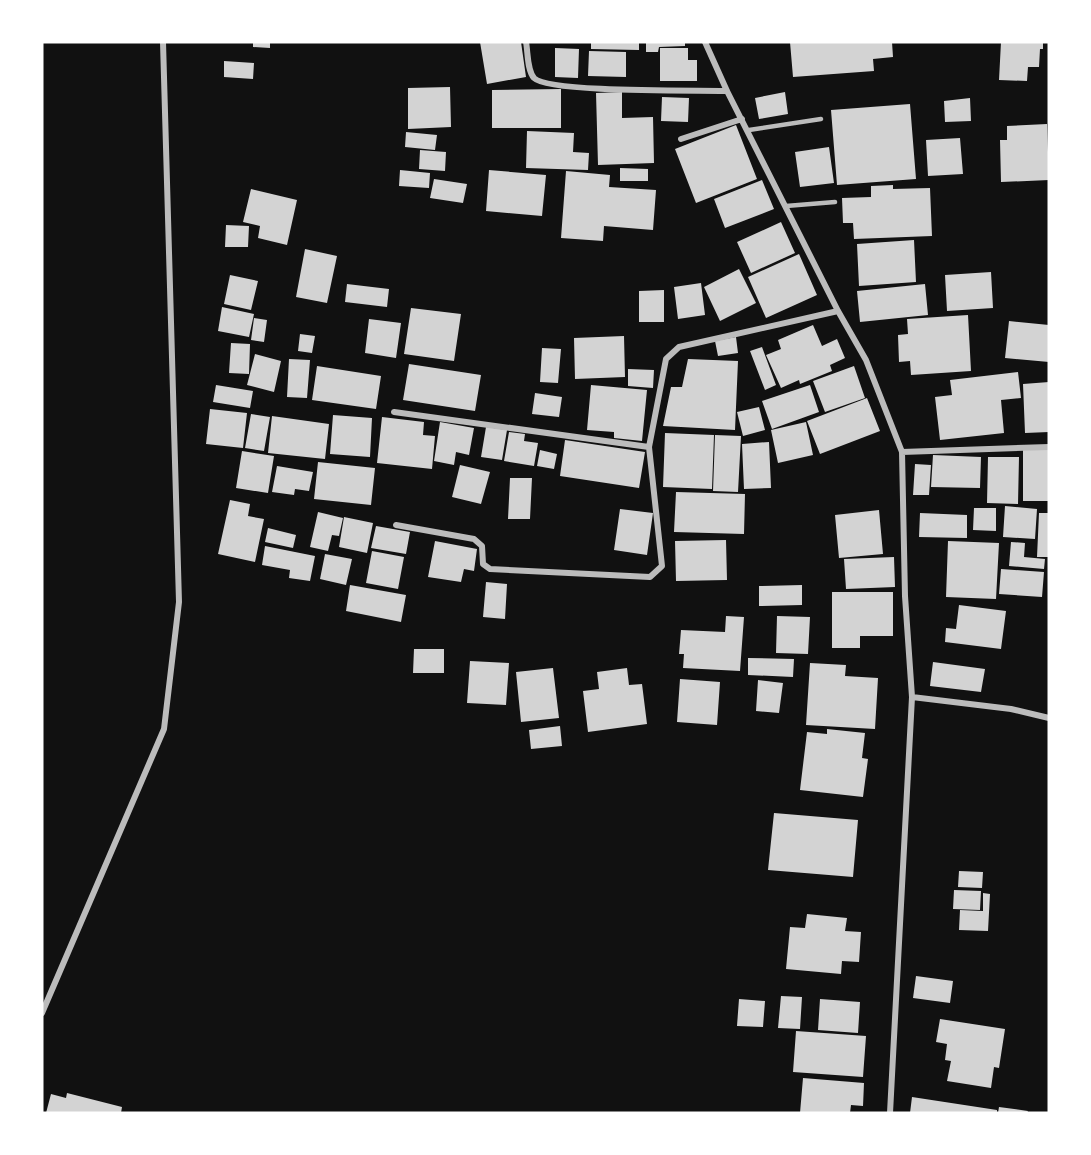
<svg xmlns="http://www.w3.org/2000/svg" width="1091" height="1155" viewBox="0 0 1091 1155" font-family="'Archivo Narrow',sans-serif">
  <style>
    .building { fill: #d3d3d3 }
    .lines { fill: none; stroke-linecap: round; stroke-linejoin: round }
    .service { stroke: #bcbcbc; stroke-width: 4.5 }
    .minor { stroke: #bcbcbc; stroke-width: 6 }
  </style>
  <rect width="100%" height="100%" fill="#111"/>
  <path class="building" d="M 253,42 L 270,42 L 270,48 L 253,47 Z
    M 480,42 L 521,42 L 526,77 L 487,84 Z
    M 591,42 L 639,42 L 639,50 L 591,49 Z
    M 646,42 L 685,42 L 685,46 L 659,47 L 658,52 L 646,52 Z
    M 790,42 L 892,42 L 893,57 L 873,59 L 874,71 L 793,77 Z
    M 1001,42 L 1043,42 L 1043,49 L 1040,49 L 1039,67 L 1028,67 L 1027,81 L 999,80 Z
    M 555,48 L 579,49 L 578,78 L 555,77 Z
    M 660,48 L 688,48 L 688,60 L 697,60 L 697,81 L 660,81 Z
    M 589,51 L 626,52 L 626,77 L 588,76 Z
    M 224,61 L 254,63 L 253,79 L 224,77 Z
    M 450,87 L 451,127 L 408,129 L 408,88 Z
    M 561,89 L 561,128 L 492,128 L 492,90 Z
    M 622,92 L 622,118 L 653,117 L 654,163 L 598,165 L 596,93 Z
    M 785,92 L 788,114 L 759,119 L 755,98 Z
    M 662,97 L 689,98 L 688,122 L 661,121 Z
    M 970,98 L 971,121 L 945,122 L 944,101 Z
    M 910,104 L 916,179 L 837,185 L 831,110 Z
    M 1047,124 L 1049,180 L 1001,182 L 1000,140 L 1007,140 L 1007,126 Z
    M 736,125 L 757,179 L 696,203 L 675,149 Z
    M 527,131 L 574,133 L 573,152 L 589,153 L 588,170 L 526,168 Z
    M 406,132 L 437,135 L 435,150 L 405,147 Z
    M 960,138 L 963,174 L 928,176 L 926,140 Z
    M 829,147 L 834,183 L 800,187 L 795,152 Z
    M 420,150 L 446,152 L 445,171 L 419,169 Z
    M 620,168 L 648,169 L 648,181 L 620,181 Z
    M 400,170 L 430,173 L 429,188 L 399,186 Z
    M 489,170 L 546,175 L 542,216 L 486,211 Z
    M 566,171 L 610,175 L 609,187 L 656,190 L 653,230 L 604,226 L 603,241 L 561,238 Z
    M 434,179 L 467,184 L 463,203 L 430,198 Z
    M 762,180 L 774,209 L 725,228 L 714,199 Z
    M 893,185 L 893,189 L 930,188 L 932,236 L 854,239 L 853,223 L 843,223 L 842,198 L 871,197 L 871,186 Z
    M 251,189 L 297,200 L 287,245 L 258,238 L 260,226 L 243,222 Z
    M 781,222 L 795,253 L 751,273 L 737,242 Z
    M 226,225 L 249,226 L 248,247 L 225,247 Z
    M 914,240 L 916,282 L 859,286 L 857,244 Z
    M 305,249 L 337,256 L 327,303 L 296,297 Z
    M 799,254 L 817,295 L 766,318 L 748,277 Z
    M 739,269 L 756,303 L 720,321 L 704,287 Z
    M 991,272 L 993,308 L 947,311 L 945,275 Z
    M 230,275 L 258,281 L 251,310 L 224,304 Z
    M 701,283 L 705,315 L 678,319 L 674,287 Z
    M 347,284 L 389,289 L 387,307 L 345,302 Z
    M 925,284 L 928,315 L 860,322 L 857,291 Z
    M 664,290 L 664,322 L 639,322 L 639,291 Z
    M 222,307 L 254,314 L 249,337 L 218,331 Z
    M 411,308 L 461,314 L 454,361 L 404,354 Z
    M 968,315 L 971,371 L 911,375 L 910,361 L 899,362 L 898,335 L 908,334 L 907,319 Z
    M 254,318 L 267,320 L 264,342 L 251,340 Z
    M 369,319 L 401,323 L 396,358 L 365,353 Z
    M 1009,321 L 1049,325 L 1049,362 L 1005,358 Z
    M 813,325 L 822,346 L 837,339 L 845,358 L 830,365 L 832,371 L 800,384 L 799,380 L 781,388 L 766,355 L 781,349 L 778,340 Z
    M 300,334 L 315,336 L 312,353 L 298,351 Z
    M 624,336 L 625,377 L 575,379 L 574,338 Z
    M 736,337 L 738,353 L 718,356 L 715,341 Z
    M 231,343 L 250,344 L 249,374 L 229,373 Z
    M 762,347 L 776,385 L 765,390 L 750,351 Z
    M 542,348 L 561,349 L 558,383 L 540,382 Z
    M 255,354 L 281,361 L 274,392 L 247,385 Z
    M 289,359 L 310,360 L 307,398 L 287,397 Z
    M 688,359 L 738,361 L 735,430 L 663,426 L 671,387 L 682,387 Z
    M 409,364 L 481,375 L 475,411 L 403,400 Z
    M 317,366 L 381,376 L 376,409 L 312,400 Z
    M 854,366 L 865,398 L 825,412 L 813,381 Z
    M 628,369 L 654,370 L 653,388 L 628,386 Z
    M 1018,372 L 1021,398 L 1001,400 L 1004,433 L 940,440 L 935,397 L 952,395 L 950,380 Z
    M 1049,382 L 1049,432 L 1025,433 L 1023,384 Z
    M 216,385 L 253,391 L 250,408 L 213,402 Z
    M 591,385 L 647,390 L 642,441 L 614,438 L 614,432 L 587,430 Z
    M 810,385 L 819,412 L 772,429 L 762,401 Z
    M 535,393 L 562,397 L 559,417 L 532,414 Z
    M 867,398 L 880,431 L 820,454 L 807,421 Z
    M 759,407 L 765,430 L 743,436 L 737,412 Z
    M 210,409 L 247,413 L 243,448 L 206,444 Z
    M 251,414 L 270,417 L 264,451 L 245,448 Z
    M 333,415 L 372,418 L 370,457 L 330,454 Z
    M 272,416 L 329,424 L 325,459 L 268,453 Z
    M 382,417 L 424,422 L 423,435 L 435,436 L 432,469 L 377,463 Z
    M 440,422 L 474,428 L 469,455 L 456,452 L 454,465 L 434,461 Z
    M 806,422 L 813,455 L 778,463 L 771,430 Z
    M 486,427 L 507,430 L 502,460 L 481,457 Z
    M 509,432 L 525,434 L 524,441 L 538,443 L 534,466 L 504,461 Z
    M 665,433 L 714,435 L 712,489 L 663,487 Z
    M 715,435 L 741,436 L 738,492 L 713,491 Z
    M 565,440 L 645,452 L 639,488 L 560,476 Z
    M 769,442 L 771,488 L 744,489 L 742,444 Z
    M 540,450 L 557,454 L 554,469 L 537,466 Z
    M 1023,450 L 1049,450 L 1049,501 L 1023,501 Z
    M 242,451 L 274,456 L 268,493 L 236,488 Z
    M 933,455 L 981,457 L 980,488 L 931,487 Z
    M 988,457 L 1019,457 L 1018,504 L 987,503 Z
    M 318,462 L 375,468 L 371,505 L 314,499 Z
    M 915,464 L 931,465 L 929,495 L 913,495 Z
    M 460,465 L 490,472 L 481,504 L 452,497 Z
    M 277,466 L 313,472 L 309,491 L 295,489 L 294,495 L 272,492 Z
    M 510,478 L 532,478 L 530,519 L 508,519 Z
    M 676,492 L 745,494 L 744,534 L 674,532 Z
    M 230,500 L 250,504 L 248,516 L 264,519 L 255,562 L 218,554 Z
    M 1005,506 L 1037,509 L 1035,539 L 1003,537 Z
    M 974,508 L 996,508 L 996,531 L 973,530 Z
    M 620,509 L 653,513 L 647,555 L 614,550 Z
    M 879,510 L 883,554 L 839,558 L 835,515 Z
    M 318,512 L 343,518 L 339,536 L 332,535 L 328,551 L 310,547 Z
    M 920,513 L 967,515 L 967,538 L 919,537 Z
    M 1039,513 L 1049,513 L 1049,557 L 1037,557 Z
    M 344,517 L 373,523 L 367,553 L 339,547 Z
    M 376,526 L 410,532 L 406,554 L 371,548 Z
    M 268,528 L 296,535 L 293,548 L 265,542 Z
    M 726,540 L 727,580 L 676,581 L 675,541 Z
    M 435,541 L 477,549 L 474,571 L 464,569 L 461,582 L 428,577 Z
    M 948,541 L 999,543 L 996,599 L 946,597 Z
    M 1011,542 L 1025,543 L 1024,557 L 1045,559 L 1044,569 L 1009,566 Z
    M 265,546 L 315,556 L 310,581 L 289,578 L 290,570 L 262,565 Z
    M 372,551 L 404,557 L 398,589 L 366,583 Z
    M 325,554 L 352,559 L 346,585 L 320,579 Z
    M 894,557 L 895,587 L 846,589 L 844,559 Z
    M 1001,569 L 1044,572 L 1042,597 L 999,594 Z
    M 486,582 L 507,584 L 505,619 L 483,617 Z
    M 350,585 L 406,595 L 401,622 L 346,611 Z
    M 802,585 L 802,605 L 759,606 L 759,586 Z
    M 832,592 L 893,592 L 893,636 L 860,636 L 860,648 L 832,648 Z
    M 959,605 L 1006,611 L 1001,649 L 945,642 L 946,628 L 956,629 Z
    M 726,616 L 744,617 L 740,671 L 683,668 L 684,654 L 679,654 L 681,630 L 725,632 Z
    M 777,616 L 810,617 L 808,654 L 776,653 Z
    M 414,649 L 444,649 L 444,673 L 413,673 Z
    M 748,658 L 794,659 L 793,677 L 748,675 Z
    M 470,661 L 509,663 L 506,705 L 467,703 Z
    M 933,662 L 985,669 L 981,692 L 930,686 Z
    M 810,663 L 846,665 L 845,676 L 878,678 L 875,729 L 806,725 Z
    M 553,668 L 559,718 L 521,722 L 516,672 Z
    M 627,668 L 629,685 L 642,684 L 647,724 L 588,732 L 583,691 L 599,689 L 597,672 Z
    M 680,679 L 720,682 L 717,725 L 677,722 Z
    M 758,680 L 783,683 L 779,713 L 756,711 Z
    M 560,726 L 562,746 L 531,749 L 529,730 Z
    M 827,729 L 865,733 L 862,758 L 868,759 L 863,797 L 800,790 L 807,732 L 827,734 Z
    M 774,813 L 858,820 L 853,877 L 768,870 Z
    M 959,871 L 983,872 L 982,888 L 958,887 Z
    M 954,890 L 981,891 L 980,910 L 953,909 Z
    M 983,893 L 990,894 L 988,931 L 959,930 L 960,910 L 983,911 Z
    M 807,914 L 847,918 L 845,931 L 861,932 L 859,962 L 842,961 L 841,974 L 786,969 L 790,927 L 805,928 Z
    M 916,976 L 953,981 L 950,1003 L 913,998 Z
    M 781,996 L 802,997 L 800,1029 L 778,1028 Z
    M 739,999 L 765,1001 L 763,1027 L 737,1026 Z
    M 820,999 L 860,1002 L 858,1033 L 818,1030 Z
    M 940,1019 L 1005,1029 L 999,1068 L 994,1067 L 991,1088 L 947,1081 L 951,1061 L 945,1060 L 947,1044 L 936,1042 Z
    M 796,1031 L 866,1036 L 863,1077 L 793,1072 Z
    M 803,1078 L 864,1083 L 863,1106 L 851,1105 L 850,1113 L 800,1113 Z
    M 67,1093 L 122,1107 L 121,1113 L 46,1113 L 51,1094 L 66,1098 Z
    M 912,1097 L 997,1110 L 997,1113 L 910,1113 Z
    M 999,1107 L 1028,1111 L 1027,1113 L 998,1113 Z"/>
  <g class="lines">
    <path class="service" d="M 749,130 L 821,119
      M 786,206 L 835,202"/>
    <path class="minor" d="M 526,42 C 528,52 527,70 534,78 C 549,93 698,90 727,91
      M 705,42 L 727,91 L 838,311 L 866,360 L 902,452 L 905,596 L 912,697 L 890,1113
      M 681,139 L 742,119
      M 394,412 L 649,447
      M 902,452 L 1049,447
      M 396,525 L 474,539 L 482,546 L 483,564 L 490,569 L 650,577 L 662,566 L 649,447 L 666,359 L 679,347 L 838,311
      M 912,697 L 1011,709 L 1049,718
      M 42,1013 L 164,729 L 179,602 L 163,42"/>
  </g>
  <rect width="1091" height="1155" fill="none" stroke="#ffffff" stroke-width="87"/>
</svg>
